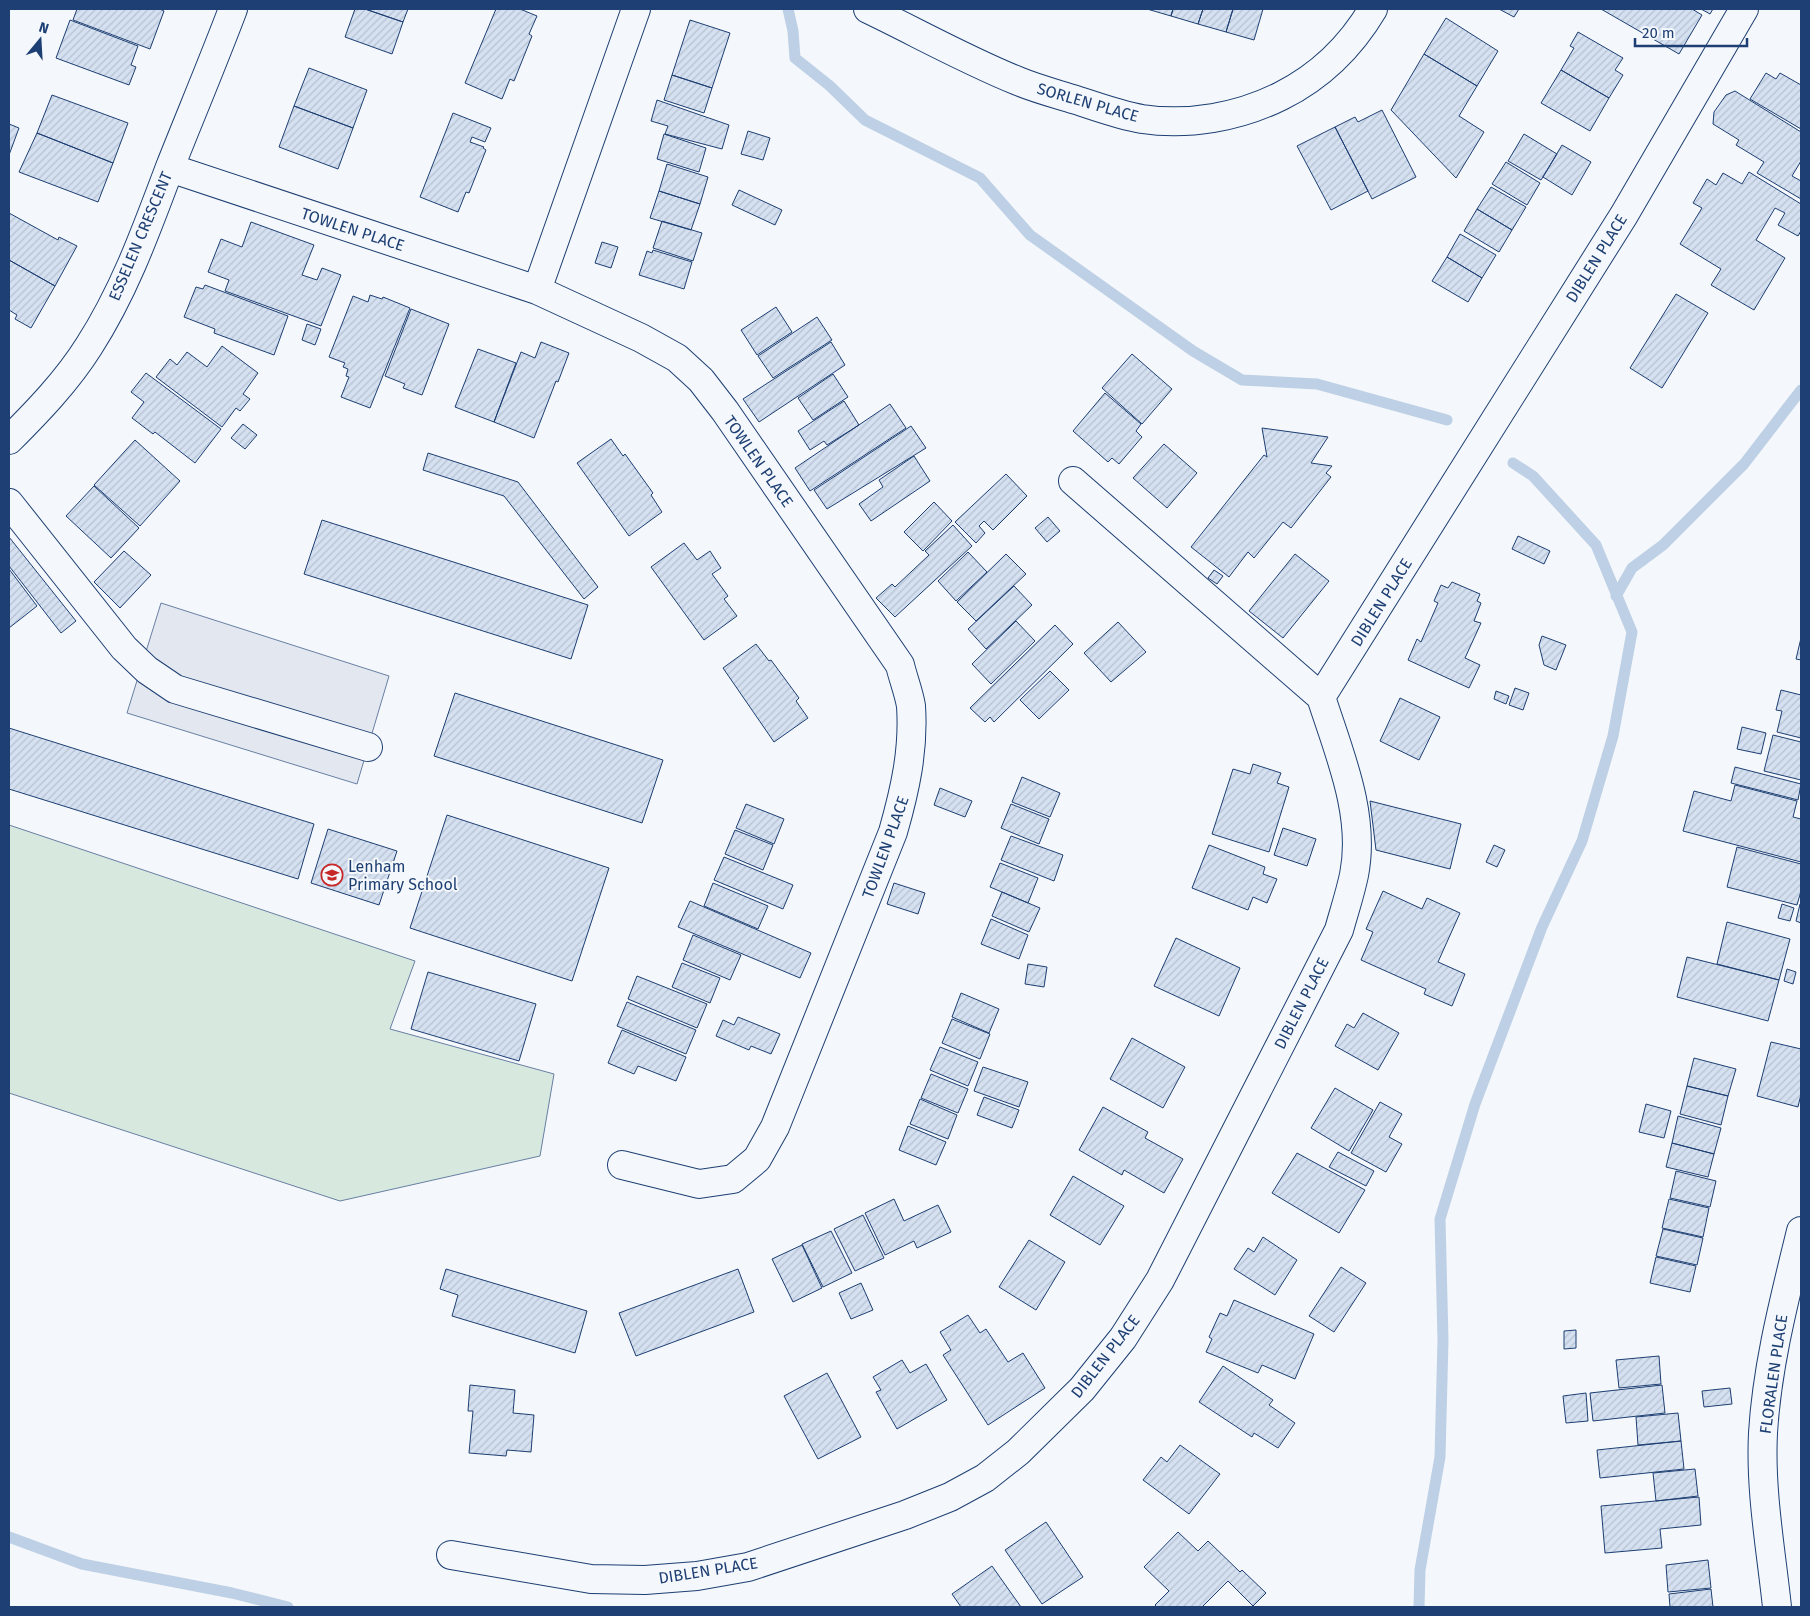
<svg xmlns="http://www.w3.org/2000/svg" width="1810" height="1616" viewBox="0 0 1810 1616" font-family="'Fira Sans',sans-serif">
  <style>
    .green { fill: #d7e8df; stroke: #687fa3 }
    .parking { fill: #e3e8f0; stroke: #687fa3 }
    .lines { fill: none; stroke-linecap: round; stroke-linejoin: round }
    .stream { stroke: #bed0e5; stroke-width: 11 }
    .building { fill: url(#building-hatch); stroke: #1d3f73 }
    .minor-casing { stroke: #1d3f73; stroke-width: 30 }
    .minor { stroke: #f4f7fb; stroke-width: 28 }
    .labels { text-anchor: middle; stroke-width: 4; stroke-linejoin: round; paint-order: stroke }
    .street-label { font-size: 16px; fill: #1d3f73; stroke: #f4f7fb }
    .poi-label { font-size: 16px; fill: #1d3f73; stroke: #f4f7fb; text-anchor: start }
  </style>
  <defs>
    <pattern id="building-hatch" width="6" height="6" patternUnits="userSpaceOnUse" patternTransform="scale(1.25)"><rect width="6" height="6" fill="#d5e0f0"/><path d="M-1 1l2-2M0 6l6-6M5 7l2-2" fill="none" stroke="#b6c1d1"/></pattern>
  </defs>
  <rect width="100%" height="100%" fill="#f4f7fb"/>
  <path class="green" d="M 9,825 L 415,961 L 390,1029 L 554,1074 L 540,1156 L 340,1201 L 9,1093 Z"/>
  <path class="parking" d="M 161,603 L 389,676 L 357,784 L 127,713 Z"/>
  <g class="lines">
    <path class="stream" d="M 788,9 L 793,31 L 795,58 L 830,86 L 865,120 L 980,178 L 1030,235 L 1193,351 L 1242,380 L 1317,384 L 1447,420
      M 1616,596 L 1632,568 L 1663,545 L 1744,464 L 1801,390
      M 9,1537 L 82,1564 L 232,1593 L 288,1607
      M 1419,1607 L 1420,1570 L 1440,1457 L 1443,1340 L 1440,1219 L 1475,1104 L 1542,927 L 1582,841 L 1613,736 L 1632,632 L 1596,545 L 1533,476 L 1513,463"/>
  </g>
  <path class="building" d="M 77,9 L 160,9 L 164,11 L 150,49 L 73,20 Z
    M 355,9 L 365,9 L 403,22 L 392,54 L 345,37 Z
    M 365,9 L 408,9 L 403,22 Z
    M 496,9 L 520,9 L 537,16 L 529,34 L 532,36 L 514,81 L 510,79 L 502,99 L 465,83 Z
    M 1147,9 L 1173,9 L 1171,16 Z
    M 1173,9 L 1203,9 L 1198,24 L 1171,16 Z
    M 1203,9 L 1233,9 L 1226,32 L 1198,24 Z
    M 1233,9 L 1263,9 L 1254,40 L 1226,32 Z
    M 1499,9 L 1519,9 L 1514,17 Z
    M 1601,9 L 1692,9 L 1702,15 L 1679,54 Z
    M 1701,9 L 1713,9 L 1710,14 Z
    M 1446,18 L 1498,51 L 1477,86 L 1424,54 Z
    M 70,20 L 138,46 L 131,65 L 136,67 L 129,85 L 56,58 Z
    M 690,20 L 730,33 L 712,88 L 672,75 Z
    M 1578,32 L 1623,58 L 1615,70 L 1623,75 L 1609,98 L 1561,70 L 1574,48 L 1570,46 Z
    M 1424,54 L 1477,86 L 1459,116 L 1484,132 L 1456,178 L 1391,110 Z
    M 309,68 L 367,90 L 353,128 L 294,106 Z
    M 1561,70 L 1609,98 L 1590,131 L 1541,103 Z
    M 1766,73 L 1776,79 L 1780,73 L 1801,85 L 1801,129 L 1750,99 Z
    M 672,75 L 712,88 L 704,113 L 664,100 Z
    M 1735,91 L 1801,132 L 1801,161 L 1792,176 L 1801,181 L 1801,199 L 1757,173 L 1764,162 L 1736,145 L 1739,140 L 1713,124 L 1714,112 L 1726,95 Z
    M 52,95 L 128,123 L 113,163 L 37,133 Z
    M 657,100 L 729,125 L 722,149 L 665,134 L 668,126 L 651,121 Z
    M 294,106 L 353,128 L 338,169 L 279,147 Z
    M 1382,110 L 1416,177 L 1372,199 L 1335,127 L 1355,117 L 1358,122 Z
    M 453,113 L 491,128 L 485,142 L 472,137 L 470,142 L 484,147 L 483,148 L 486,150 L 469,193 L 466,192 L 458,212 L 420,197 Z
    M 9,124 L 19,128 L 9,155 Z
    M 1335,127 L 1368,191 L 1331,210 L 1297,146 Z
    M 748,131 L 770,138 L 763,160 L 741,154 Z
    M 37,133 L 113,163 L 98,202 L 19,172 Z
    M 664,134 L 706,148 L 699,172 L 657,159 Z
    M 1524,134 L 1557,154 L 1541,180 L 1508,161 Z
    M 1562,145 L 1591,162 L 1572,195 L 1543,177 Z
    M 1506,162 L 1540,183 L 1527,205 L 1492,184 Z
    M 667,164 L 708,177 L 700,204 L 659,191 Z
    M 1749,172 L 1801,204 L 1801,231 L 1798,236 L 1778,225 L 1785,213 L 1775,208 L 1756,240 L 1785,258 L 1754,310 L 1711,285 L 1721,269 L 1680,244 L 1702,208 L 1693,203 L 1707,179 L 1716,185 L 1723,173 L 1742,184 Z
    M 1491,187 L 1526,207 L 1512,230 L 1477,209 Z
    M 739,190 L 782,210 L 775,225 L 732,205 Z
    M 659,191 L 700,204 L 691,230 L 650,218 Z
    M 1477,209 L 1512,230 L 1499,252 L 1464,231 Z
    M 9,213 L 58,240 L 59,237 L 77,246 L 55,286 L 9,260 Z
    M 662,221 L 702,233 L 693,261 L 653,248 Z
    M 251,222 L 314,245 L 302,275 L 317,280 L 322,268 L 341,275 L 321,326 L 225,291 L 229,280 L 208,272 L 221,239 L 242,247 Z
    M 1460,234 L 1496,255 L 1482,278 L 1447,257 Z
    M 602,242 L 618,247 L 611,268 L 595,263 Z
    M 653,250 L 692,262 L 684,289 L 639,275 L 647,251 L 652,253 Z
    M 1447,257 L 1482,278 L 1468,302 L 1432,281 Z
    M 9,260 L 55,286 L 31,328 L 15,319 L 17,315 L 9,310 Z
    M 205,285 L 288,316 L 274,355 L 214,333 L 215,329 L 184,317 L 196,287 L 203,289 Z
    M 1676,294 L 1708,313 L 1662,388 L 1630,368 Z
    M 370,295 L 382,299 L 383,297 L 410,308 L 370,408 L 341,397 L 349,377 L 346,376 L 348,369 L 343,367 L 345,363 L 329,357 L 353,296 L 368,302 Z
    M 776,307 L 792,332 L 757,355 L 741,330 Z
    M 411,309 L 449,324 L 422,395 L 403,388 L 405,384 L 385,376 Z
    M 817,317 L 832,340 L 773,378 L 758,356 Z
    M 307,324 L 321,329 L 315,345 L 302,340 Z
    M 541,342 L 569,353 L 558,382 L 556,381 L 534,438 L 494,422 L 521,352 L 535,358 Z
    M 831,342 L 845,365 L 759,422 L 743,399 Z
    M 222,346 L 258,373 L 243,394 L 250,399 L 240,411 L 236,408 L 222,427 L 156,377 L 170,359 L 177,365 L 187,352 L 207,367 Z
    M 478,349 L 516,363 L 494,422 L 455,407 Z
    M 1132,354 L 1172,389 L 1142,424 L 1102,388 Z
    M 146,373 L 221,429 L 195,463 L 155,432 L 153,434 L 132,418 L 144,402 L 131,392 Z
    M 833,374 L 848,397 L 813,420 L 798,398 Z
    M 1105,393 L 1141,424 L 1136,431 L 1142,437 L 1119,464 L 1112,458 L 1108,462 L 1073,431 Z
    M 844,401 L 859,425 L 827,445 L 824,441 L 810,450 L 798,431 Z
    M 890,404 L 906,428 L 810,491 L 795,468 Z
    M 243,424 L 257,435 L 245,449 L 231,438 Z
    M 911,426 L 926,448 L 827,509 L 814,490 Z
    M 1262,428 L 1328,437 L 1311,463 L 1332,466 L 1326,473 L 1331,477 L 1291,528 L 1283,522 L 1254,558 L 1248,552 L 1229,577 L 1191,547 L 1264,455 L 1267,457 Z
    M 611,439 L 623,456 L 625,454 L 653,493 L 651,495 L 662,512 L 629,536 L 577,463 Z
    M 135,440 L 180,481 L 140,526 L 94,485 Z
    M 1164,444 L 1197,473 L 1167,508 L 1133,478 Z
    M 428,453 L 518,482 L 598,587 L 584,599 L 504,496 L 423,470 Z
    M 914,456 L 930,481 L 871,521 L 859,504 L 883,487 L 879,480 Z
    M 1006,474 L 1027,496 L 993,530 L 984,521 L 979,526 L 985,533 L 976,543 L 955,522 Z
    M 94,486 L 139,528 L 111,558 L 66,516 Z
    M 934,502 L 952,521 L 923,551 L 904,532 Z
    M 1048,517 L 1060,531 L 1047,542 L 1035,528 Z
    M 322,520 L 588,605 L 571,659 L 304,574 Z
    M 953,525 L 972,546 L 895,617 L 876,598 L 892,584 L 895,587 L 929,555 L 925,551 Z
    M 1518,536 L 1550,551 L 1544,564 L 1512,549 Z
    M 9,537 L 76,621 L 61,633 L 9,566 Z
    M 684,543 L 697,560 L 710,551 L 721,568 L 712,574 L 728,596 L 724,599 L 737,616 L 704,640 L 651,567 Z
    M 124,551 L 151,575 L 120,608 L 94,582 Z
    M 968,552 L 987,572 L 956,601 L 938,581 Z
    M 1006,554 L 1026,574 L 976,621 L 957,602 Z
    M 1295,554 L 1329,581 L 1283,638 L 1249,611 Z
    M 9,569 L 37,606 L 9,628 Z
    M 1214,570 L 1223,576 L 1217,584 L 1208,578 Z
    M 1452,582 L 1480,594 L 1477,601 L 1481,603 L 1474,621 L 1481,623 L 1465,658 L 1480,665 L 1469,688 L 1408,660 L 1417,639 L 1421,642 L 1438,603 L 1434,601 L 1441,585 L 1448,588 Z
    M 1014,586 L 1032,605 L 986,649 L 968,629 Z
    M 1016,621 L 1035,641 L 991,684 L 972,664 Z
    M 1118,622 L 1146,652 L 1111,682 L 1084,653 Z
    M 1055,625 L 1073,644 L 994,722 L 990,717 L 985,722 L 970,708 Z
    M 1542,636 L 1566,645 L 1556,670 L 1544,665 L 1539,645 Z
    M 1801,638 L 1801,660 L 1796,659 Z
    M 756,644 L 769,661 L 771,660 L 799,698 L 796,701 L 808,718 L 774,742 L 723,668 Z
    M 1050,671 L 1069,690 L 1039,719 L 1020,700 Z
    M 1515,688 L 1529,693 L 1523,710 L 1509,705 Z
    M 1781,690 L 1801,695 L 1801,738 L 1777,732 L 1782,711 L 1776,710 Z
    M 1496,691 L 1509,696 L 1506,704 L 1494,699 Z
    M 455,693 L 663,760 L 642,823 L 434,756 Z
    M 1400,698 L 1440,717 L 1419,760 L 1380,741 Z
    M 1742,727 L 1766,733 L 1761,754 L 1737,749 Z
    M 9,728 L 314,824 L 298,879 L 9,789 Z
    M 1773,735 L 1801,742 L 1801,780 L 1764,771 Z
    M 1253,764 L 1281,773 L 1277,783 L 1289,787 L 1269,852 L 1212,834 L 1233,769 L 1250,774 Z
    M 1735,767 L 1801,784 L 1798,800 L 1731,783 Z
    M 1022,777 L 1060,793 L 1050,817 L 1012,802 Z
    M 1735,785 L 1797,801 L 1793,817 L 1801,819 L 1801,862 L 1683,831 L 1694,791 L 1731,801 Z
    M 940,788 L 972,801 L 965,817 L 934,805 Z
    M 1370,801 L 1461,824 L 1450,869 L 1376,850 Z
    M 746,804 L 784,819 L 774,844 L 736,828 Z
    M 1011,804 L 1049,819 L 1039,844 L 1001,828 Z
    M 447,815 L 609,868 L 572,981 L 410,928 Z
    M 1283,828 L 1316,839 L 1307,866 L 1274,855 Z
    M 328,829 L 397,851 L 379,905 L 311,883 Z
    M 735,830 L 773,845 L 763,870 L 725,854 Z
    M 1011,836 L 1063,855 L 1054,881 L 1001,860 Z
    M 1209,845 L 1265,867 L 1263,874 L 1277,879 L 1267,903 L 1253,897 L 1248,910 L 1192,888 Z
    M 1494,845 L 1505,850 L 1497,867 L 1486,862 Z
    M 1737,847 L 1801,864 L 1801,891 L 1797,905 L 1727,887 Z
    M 724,857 L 793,885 L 783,909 L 714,880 Z
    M 1000,863 L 1038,878 L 1028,903 L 990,887 Z
    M 713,883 L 768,906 L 758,929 L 704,906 Z
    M 894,883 L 925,893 L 918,914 L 887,904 Z
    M 1383,891 L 1422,909 L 1427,898 L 1460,913 L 1438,962 L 1465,974 L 1452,1006 L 1424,994 L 1426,989 L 1361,960 L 1373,932 L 1366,929 Z
    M 1002,892 L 1040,908 L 1029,932 L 992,916 Z
    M 690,901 L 811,953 L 800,978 L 678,927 Z
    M 1782,904 L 1794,908 L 1790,921 L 1778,918 Z
    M 1800,904 L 1801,904 L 1801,923 L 1796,921 Z
    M 991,919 L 1028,935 L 1019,959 L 981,944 Z
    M 1727,922 L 1790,939 L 1779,980 L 1717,964 Z
    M 693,935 L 741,955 L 730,980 L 683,960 Z
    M 1176,938 L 1240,968 L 1219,1016 L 1154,986 Z
    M 1687,957 L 1779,980 L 1768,1021 L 1677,997 Z
    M 682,963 L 720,978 L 710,1003 L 672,987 Z
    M 1028,964 L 1047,967 L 1044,987 L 1025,984 Z
    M 1787,969 L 1796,972 L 1793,984 L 1784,981 Z
    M 428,972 L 536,1004 L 519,1061 L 411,1029 Z
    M 637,976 L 707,1004 L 697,1028 L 628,999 Z
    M 961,993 L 999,1009 L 989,1033 L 952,1017 Z
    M 627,1002 L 696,1030 L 686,1054 L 617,1026 Z
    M 1363,1013 L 1399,1033 L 1378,1070 L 1335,1046 L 1347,1024 L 1354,1028 Z
    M 738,1017 L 780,1034 L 771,1054 L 751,1046 L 749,1050 L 716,1036 L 723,1020 L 734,1025 Z
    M 952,1019 L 990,1034 L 980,1059 L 942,1043 Z
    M 622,1030 L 686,1057 L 676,1081 L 638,1066 L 634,1074 L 608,1063 Z
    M 1132,1038 L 1185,1067 L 1163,1108 L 1110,1079 Z
    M 1771,1042 L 1801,1049 L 1801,1094 L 1798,1107 L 1757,1096 Z
    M 940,1047 L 978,1062 L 968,1086 L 930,1070 Z
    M 1694,1058 L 1736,1069 L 1728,1096 L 1687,1086 Z
    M 983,1067 L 1028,1082 L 1019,1107 L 974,1091 Z
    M 931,1074 L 968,1089 L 958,1113 L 921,1098 Z
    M 1687,1086 L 1728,1096 L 1721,1125 L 1680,1114 Z
    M 1335,1088 L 1373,1110 L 1349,1151 L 1311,1128 Z
    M 984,1097 L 1019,1110 L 1012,1128 L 977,1115 Z
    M 920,1099 L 957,1115 L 948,1139 L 910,1124 Z
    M 1380,1102 L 1402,1114 L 1389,1137 L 1402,1144 L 1386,1172 L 1351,1153 Z
    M 1646,1104 L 1671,1111 L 1664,1138 L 1639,1132 Z
    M 1103,1107 L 1148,1132 L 1145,1138 L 1183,1159 L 1164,1193 L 1124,1170 L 1122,1175 L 1079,1150 Z
    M 1678,1116 L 1721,1128 L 1714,1154 L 1672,1143 Z
    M 908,1126 L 946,1142 L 936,1165 L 899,1150 Z
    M 1672,1143 L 1714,1154 L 1708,1177 L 1666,1167 Z
    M 1338,1152 L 1374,1171 L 1366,1186 L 1329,1167 Z
    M 1297,1153 L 1365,1190 L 1339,1233 L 1272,1193 Z
    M 1676,1171 L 1716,1181 L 1710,1207 L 1670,1198 Z
    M 1073,1176 L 1124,1206 L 1100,1245 L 1050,1215 Z
    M 894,1199 L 904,1221 L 938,1205 L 951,1232 L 917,1248 L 914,1241 L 885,1255 L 865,1213 Z
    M 1669,1199 L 1709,1208 L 1703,1237 L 1662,1228 Z
    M 863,1215 L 884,1258 L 855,1271 L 834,1229 Z
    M 1663,1229 L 1703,1238 L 1697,1265 L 1656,1256 Z
    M 831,1231 L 852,1273 L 823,1287 L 802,1244 Z
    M 1263,1237 L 1297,1260 L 1275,1295 L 1234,1269 L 1248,1248 L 1254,1252 Z
    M 1029,1240 L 1065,1262 L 1036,1310 L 999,1287 Z
    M 802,1245 L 822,1288 L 793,1302 L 772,1259 Z
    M 1656,1257 L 1696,1266 L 1690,1292 L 1650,1283 Z
    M 1341,1267 L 1366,1283 L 1334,1332 L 1309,1316 Z
    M 446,1269 L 587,1311 L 575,1353 L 452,1316 L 458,1295 L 440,1289 Z
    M 738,1269 L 754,1312 L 636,1356 L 619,1313 Z
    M 861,1283 L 873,1310 L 851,1319 L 839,1293 Z
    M 1234,1300 L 1314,1334 L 1295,1379 L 1262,1365 L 1258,1373 L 1206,1352 L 1212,1339 L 1209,1337 L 1220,1313 L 1227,1316 Z
    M 968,1315 L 980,1333 L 986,1329 L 1008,1362 L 1023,1353 L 1045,1388 L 988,1425 L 943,1355 L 951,1350 L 940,1332 Z
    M 1576,1330 L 1576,1348 L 1564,1349 L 1564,1331 Z
    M 1659,1356 L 1661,1384 L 1619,1388 L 1616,1360 Z
    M 902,1360 L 910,1373 L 926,1364 L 947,1400 L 897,1429 L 876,1392 L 881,1390 L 873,1377 Z
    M 1223,1366 L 1273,1400 L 1269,1405 L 1295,1423 L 1278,1448 L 1254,1433 L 1252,1437 L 1199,1402 Z
    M 827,1373 L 861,1437 L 818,1459 L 784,1396 Z
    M 470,1385 L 515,1390 L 513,1413 L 534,1415 L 531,1452 L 507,1450 L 506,1456 L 469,1453 L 473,1411 L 468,1411 Z
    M 1662,1385 L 1665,1413 L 1593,1421 L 1590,1393 Z
    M 1730,1388 L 1732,1404 L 1704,1407 L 1702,1391 Z
    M 1586,1393 L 1588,1421 L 1566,1423 L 1563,1396 Z
    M 1678,1413 L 1681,1441 L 1638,1445 L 1636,1417 Z
    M 1681,1441 L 1684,1469 L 1600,1478 L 1597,1450 Z
    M 1180,1445 L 1220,1474 L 1189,1514 L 1143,1480 L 1161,1457 L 1167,1462 Z
    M 1695,1469 L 1698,1496 L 1656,1501 L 1653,1473 Z
    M 1699,1497 L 1701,1525 L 1660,1529 L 1662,1548 L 1605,1553 L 1601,1506 Z
    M 1046,1522 L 1083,1577 L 1042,1604 L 1005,1550 Z
    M 1178,1532 L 1198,1551 L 1208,1541 L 1240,1572 L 1242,1570 L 1266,1593 L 1253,1606 L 1228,1581 L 1202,1607 L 1157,1607 L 1155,1605 L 1169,1591 L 1144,1567 Z
    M 1708,1560 L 1711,1588 L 1668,1592 L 1666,1565 Z
    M 992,1566 L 1021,1607 L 961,1607 L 952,1594 Z
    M 1711,1589 L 1713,1607 L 1670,1607 L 1669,1594 Z"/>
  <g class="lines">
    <g class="minor-casing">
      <path id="minor" d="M 868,9 C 918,33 968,61 1018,81 C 1037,89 1057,94 1076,100 C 1098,107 1119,115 1142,119 C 1189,126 1239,117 1281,96 C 1321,76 1351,46 1373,9
        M 170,168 L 537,290 L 641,338 L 677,358 L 701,380 L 725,411 L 900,665 C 903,678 909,693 911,706 C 914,750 905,790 893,832 L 775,1127 L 757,1159 L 733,1179 L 699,1184 L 622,1165
        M 537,290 L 636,9
        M 9,440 C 38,411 67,381 89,346 C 125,290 147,228 170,167 C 191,114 213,62 233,9
        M 1073,481 L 1321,697
        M 9,503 L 124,648 L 147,670 L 175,689 L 368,747
        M 451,1555 L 591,1579 L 645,1580 L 697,1576 L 748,1567 L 905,1515 L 950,1497 L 985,1478 L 1018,1452 L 1082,1389 L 1123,1338 L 1160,1280 L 1339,930 C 1344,912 1350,894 1354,875 C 1366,815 1339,753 1321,697 L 1624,215 L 1744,9
        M 1777,1607 C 1771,1550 1760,1491 1763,1433 C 1767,1365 1785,1297 1801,1231"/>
    </g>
    <use href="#minor" class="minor"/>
  </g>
  <defs>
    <g id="school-ring" transform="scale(1.125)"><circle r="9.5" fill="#f4f7fb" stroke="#c62828" stroke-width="1.5"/><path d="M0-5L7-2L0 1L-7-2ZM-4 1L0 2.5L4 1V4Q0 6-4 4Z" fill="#c62828"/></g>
  </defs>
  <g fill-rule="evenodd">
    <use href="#school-ring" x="332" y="875"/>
  </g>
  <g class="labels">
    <g class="street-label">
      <text transform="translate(1088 102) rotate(16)" y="6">SORLEN PLACE</text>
      <text transform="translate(353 229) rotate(18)" y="6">TOWLEN PLACE</text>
      <text transform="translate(140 236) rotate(-67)" y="6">ESSELEN CRESCENT</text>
      <text transform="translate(1596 258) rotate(-58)" y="6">DIBLEN PLACE</text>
      <text transform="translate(759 461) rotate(55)" y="6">TOWLEN PLACE</text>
      <text transform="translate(1381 602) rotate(-58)" y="6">DIBLEN PLACE</text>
      <text transform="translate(885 847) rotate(-70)" y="6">TOWLEN PLACE</text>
      <text transform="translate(1301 1003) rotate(-63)" y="6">DIBLEN PLACE</text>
      <text transform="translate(1105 1356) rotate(-52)" y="6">DIBLEN PLACE</text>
      <text transform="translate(1773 1374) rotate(-82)" y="6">FLORALEN PLACE</text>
      <text transform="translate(708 1570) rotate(-9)" y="6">DIBLEN PLACE</text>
    </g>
    <g class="poi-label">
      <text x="348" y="872">Lenham<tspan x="348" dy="18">Primary School</tspan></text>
    </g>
  </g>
  <rect width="1810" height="1616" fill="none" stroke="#1d3f73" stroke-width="20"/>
  <g transform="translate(40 40) rotate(18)" stroke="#f4f7fb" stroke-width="4" paint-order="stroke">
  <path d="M0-4L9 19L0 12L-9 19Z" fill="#1d3f73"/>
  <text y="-8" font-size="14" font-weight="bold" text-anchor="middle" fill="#1d3f73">N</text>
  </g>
  <path d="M1635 38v8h112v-8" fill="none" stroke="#1d3f73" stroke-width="2.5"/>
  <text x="1642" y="38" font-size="15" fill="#1d3f73" stroke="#f4f7fb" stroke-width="4" paint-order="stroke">20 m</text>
</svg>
